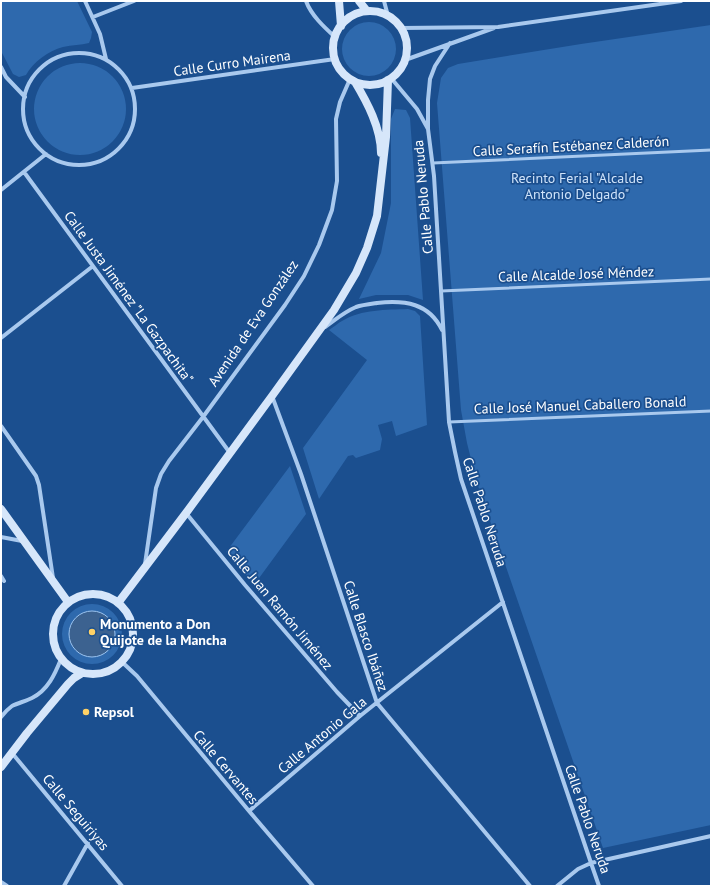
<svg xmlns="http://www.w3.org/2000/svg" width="712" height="887" viewBox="0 0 712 887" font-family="'PT Sans',sans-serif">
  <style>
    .green { fill: #2e69ad }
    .water { fill: #3c6290; stroke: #9cc4f0 }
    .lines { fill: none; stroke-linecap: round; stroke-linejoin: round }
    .lane { stroke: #a9c9ee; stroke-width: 3 }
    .street { stroke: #a9c9ee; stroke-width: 4 }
    .secondary { stroke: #d6e6fa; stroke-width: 8 }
    .poi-dot { fill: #ffd166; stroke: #1b4f8f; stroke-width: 1.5 }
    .labels { text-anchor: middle; stroke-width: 3.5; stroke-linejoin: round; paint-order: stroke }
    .street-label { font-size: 14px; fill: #fff; stroke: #1b4f8f }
    .park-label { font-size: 14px; fill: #cfe3fa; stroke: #1b4f8f }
    .poi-label { font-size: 14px; font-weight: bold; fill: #fff; stroke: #1b4f8f; text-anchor: start }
  </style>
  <rect width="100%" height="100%" fill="#1b4f8f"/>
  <path class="green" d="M 1,1 L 77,1 L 92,32 L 91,38 L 89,43 C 81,45 72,45 63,47 C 48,51 33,62 26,75 L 19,77 L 13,74 L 1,51 Z
    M342 49a27 27 0 1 1 54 0a27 27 0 1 1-54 0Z
    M 711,25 L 711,825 L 603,848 L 477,483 L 467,443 L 461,410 L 437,103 L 441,78 L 448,68 L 458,64 L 581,44 Z
    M34 109a46 46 0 1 1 92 0a46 46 0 1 1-92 0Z
    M 395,109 L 406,110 L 410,118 L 423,300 L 408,295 L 376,295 L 359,299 L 381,253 L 391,203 L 391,119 Z
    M 408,309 L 415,311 L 420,316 L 427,425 L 396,436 L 392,421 L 378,425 L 382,439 L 380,450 L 356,458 L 353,455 L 348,456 L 319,499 L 303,448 L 367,360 L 329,330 C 334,327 338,323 342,321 C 362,309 386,310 408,309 Z
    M 290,466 L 306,514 L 254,585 L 226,552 Z
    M62 634a30 30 0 1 1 60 0a30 30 0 1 1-60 0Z"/>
  <path class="water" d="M69 634a23 23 0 1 1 46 0a23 23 0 1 1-46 0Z"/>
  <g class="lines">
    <path class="lane" d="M 433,163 L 711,150
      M 441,291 L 711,279
      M 449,422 L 711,411"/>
    <path class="street" d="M 85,1 L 100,34 L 106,59
      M 306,1 C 311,15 324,27 335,37
      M 384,1 L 388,16
      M 93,17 L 134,1
      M 401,28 L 498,27 L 681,1
      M 450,43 L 435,66 L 430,79 L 428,100 L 428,129 L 434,176 L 449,422 L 455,452 L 461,479 L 591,863 L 599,886
      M23 109a56 56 0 1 1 112 0a56 56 0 1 1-112 0Z
      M 405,60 L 494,28
      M 1,67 L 6,77 L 25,97
      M 391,78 L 417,109 L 428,129
      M 132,88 L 335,59
      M 24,172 L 230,453
      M 1,190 L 46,154
      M 325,327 C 335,320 344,312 356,307 C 362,305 370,304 377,303 C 405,300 429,303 442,330
      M 1,338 L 93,266
      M 272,396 L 301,474 L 377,703 L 530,886
      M 1,426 L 36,476 L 39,485 L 53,578
      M 186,513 L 245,585 L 337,692 L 360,716
      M 1,537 L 22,541
      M 145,564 L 156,488 L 161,474 L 169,461 L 203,417 L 285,305 L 304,276 L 319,245 L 332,210 L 337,181 L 336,119 L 340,102 L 350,79
      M 1,576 L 4,581
      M 122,662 L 137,676 L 249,811 L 313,886
      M 1,717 C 4,713 8,709 12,706 C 18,703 26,701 32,698 C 48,690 55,674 61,659
      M 12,753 L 122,886
      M 249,811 L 360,716 L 503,602
      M 1,882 L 7,886
      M 64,886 L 88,843
      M 557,886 L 578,869 L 591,863 L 711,836"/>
    <path class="secondary" d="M 339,1 L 341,26
      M 359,1 L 367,11
      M333 48a37 37 0 1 1 74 0a37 37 0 1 1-74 0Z
      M 355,82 C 367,102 381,128 381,153
      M 1,509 L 68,602
      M53 634a40 40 0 1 1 80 0a40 40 0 1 1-80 0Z
      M 118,603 L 186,513 L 272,396 L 334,310 L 356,273 L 367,248 L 377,216 L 386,137 L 388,80
      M 1,767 L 27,733 L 68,684 L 74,678 L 82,673"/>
  </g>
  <g class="poi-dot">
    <circle cx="92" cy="632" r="4"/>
    <circle cx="86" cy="712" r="4"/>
  </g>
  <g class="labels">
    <g class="street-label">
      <text transform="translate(232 63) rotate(-8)" y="5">Calle Curro Mairena</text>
      <text transform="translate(571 146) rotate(-3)" y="5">Calle Serafín Estébanez Calderón</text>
      <text transform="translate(423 197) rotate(-95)" y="5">Calle Pablo Neruda</text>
      <text transform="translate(576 274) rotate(-2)" y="5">Calle Alcalde José Méndez</text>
      <text transform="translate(129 297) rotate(54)" y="5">Calle Justa Jiménez "La Gazpachita"</text>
      <text transform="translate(253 323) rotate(-56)" y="5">Avenida de Eva González</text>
      <text transform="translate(580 405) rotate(-2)" y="5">Calle José Manuel Caballero Bonald</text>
      <text transform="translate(485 512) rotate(72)" y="5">Calle Pablo Neruda</text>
      <text transform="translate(280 608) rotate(50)" y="5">Calle Juan Ramón Jiménez</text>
      <text transform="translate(366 636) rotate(72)" y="5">Calle Blasco Ibáñez</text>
      <text transform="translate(322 735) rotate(-40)" y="5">Calle Antonio Gala</text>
      <text transform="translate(226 767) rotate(50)" y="5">Calle Cervantes</text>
      <text transform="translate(76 812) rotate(50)" y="5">Calle Seguiriyas</text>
      <text transform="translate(588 819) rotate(71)" y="5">Calle Pablo Neruda</text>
    </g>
    <g class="park-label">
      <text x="577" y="183">Recinto Ferial "Alcalde<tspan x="577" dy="16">Antonio Delgado"</tspan></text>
    </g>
    <g class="poi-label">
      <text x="100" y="629">Monumento a Don<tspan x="100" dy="16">Quijote de la Mancha</tspan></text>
      <text x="94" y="717">Repsol</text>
    </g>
  </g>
  <rect width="712" height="887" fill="none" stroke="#ffffff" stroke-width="4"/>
</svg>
